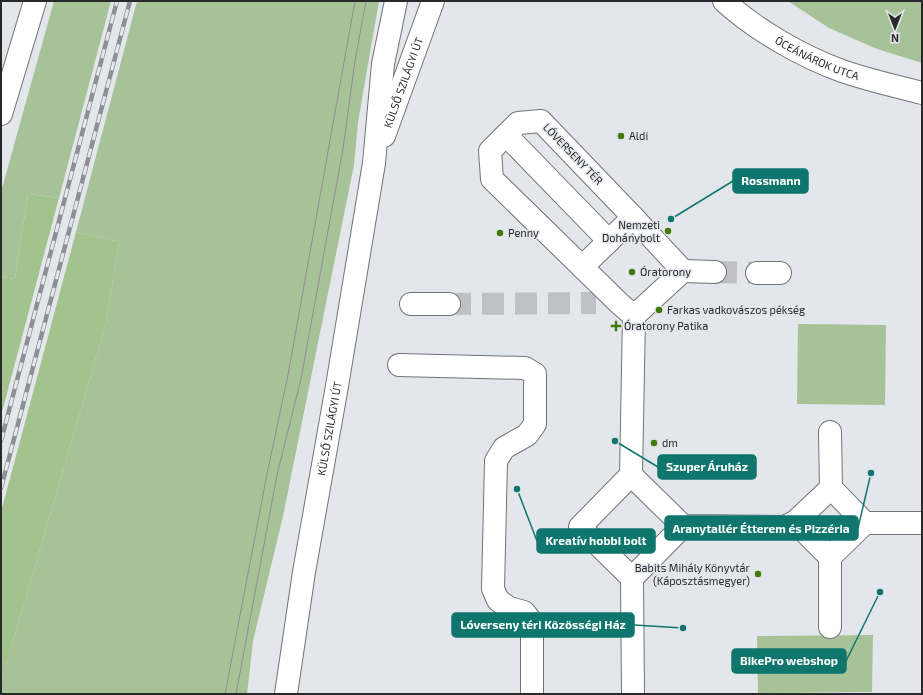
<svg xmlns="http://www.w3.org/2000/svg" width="923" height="695" viewBox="0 0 923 695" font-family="'Exo 2',sans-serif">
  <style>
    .green { fill: #a7c297 }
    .forest { fill: #a2c38d }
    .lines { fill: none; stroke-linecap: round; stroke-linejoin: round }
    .minor-tunnel { stroke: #bec0c5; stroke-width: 22; stroke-dasharray: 22 11; stroke-linecap: butt }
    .minor-casing { stroke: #707377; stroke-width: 24 }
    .minor { stroke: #fff; stroke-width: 22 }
    .tram { stroke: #8d8f93; stroke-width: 1 }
    .rail-casing { stroke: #8d8f93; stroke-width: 4.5 }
    .rail { stroke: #e3e6eb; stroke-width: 3; stroke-dasharray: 9; stroke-linecap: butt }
    .poi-dot { fill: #447a0d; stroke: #e3e6eb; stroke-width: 1.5 }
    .labels { text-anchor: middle; stroke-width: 3; stroke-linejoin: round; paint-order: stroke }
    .street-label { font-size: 11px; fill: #29292c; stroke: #e3e6eb }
    .poi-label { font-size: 11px; fill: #29292c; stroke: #e3e6eb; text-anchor: start }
    .leader { fill: none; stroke: #0f766e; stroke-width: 1.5 }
    .callout-dot { fill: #0f766e; stroke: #e3e6eb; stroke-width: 1.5 }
    .callout { fill: #0f766e; stroke: #0f766e; stroke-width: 1.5 }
    .callout-label { font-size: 12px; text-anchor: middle; font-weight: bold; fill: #fff }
  </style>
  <rect width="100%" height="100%" fill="#e3e6eb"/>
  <path class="green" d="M 54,1 L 111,1 L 59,198 L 28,194 L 15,279 L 1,277 L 1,192 Z
    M 137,1 L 379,1 L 358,122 L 354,165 L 283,516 L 253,641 L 247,694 L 1,694 L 1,682 L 106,323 L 119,242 L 76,232 Z
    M 788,1 L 922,1 L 922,63 L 877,49 L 829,28 Z
    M 798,324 L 886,325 L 885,405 L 797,404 Z
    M 873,635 L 872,692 L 758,693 L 757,636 Z"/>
  <path class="forest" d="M 28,194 L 59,198 L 1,416 L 1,277 L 15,279 Z
    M 76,232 L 119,242 L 106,323 L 1,682 L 1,512 Z"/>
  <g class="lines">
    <path class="minor-tunnel" d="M 715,272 L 757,273
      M 449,304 L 596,303"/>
    <g class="minor-casing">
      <g id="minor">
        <path id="s1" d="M 724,1 C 756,30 801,56 842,71 C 868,80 895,86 922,93"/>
        <path d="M 1,114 L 35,1"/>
        <path d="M 541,121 L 633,217 L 683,271 L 634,316 L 620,304 L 492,179 L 490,151 L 518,123 Z"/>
        <path d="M 506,135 L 609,241 L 633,217"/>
        <path id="s2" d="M 384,136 L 433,1"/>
        <path d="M 582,267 L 609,241"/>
        <path d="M 683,271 L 715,272"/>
        <path d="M 757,273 L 780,273"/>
        <path d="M 411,304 L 449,304"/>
        <path d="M 399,365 L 525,368 L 535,374 L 535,424 L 527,435 L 504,448 L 496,461 L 493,589 L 498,600 L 509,608 L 524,612 L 532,622 L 532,694"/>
        <path d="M 830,432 L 831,488"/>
        <path d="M 631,475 L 634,316"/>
        <path d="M 831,488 L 865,523 L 830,557 L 795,522 Z"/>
        <path d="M 865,523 L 922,523"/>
        <path d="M 683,526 L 632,578 L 580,527 L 631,475 L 683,526 L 784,527 L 795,522"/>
        <path d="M 830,557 L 830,627"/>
        <path d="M 632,578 L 633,694"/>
        <path id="s3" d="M 286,694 L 304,572 L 337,386 L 374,163 L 383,64 L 396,1"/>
      </g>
    </g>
    <use href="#minor" class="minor"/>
    <path class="tram" d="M 225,694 L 267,474 L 288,375 L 355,1
      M 236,694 L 277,475 L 301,379 L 343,149 L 355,61 L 366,1"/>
    <g class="rail-casing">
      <path id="rail" d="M 1,441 L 117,1
        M 1,488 L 130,1"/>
    </g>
    <use href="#rail" class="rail"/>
  </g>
  <g class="poi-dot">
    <circle cx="621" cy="136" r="4"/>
    <circle cx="668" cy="231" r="4"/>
    <circle cx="500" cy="233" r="4"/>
    <circle cx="632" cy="272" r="4"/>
    <circle cx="659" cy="310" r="4"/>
    <path d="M614 320h4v4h4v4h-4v4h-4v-4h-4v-4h4z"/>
    <circle cx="654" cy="443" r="4"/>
    <circle cx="758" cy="574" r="4"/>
  </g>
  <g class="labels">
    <g class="street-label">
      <text dy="4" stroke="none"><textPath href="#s1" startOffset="110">ÓCEÁNÁROK UTCA</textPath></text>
      <text dy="4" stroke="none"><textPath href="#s2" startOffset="57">KÜLSŐ SZILÁGYI ÚT</textPath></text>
      <text transform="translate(573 154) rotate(46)" y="4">LÓVERSENY TÉR</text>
      <text dy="4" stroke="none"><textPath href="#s3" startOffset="269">KÜLSŐ SZILÁGYI ÚT</textPath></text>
    </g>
    <g class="poi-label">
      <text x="629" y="140">Aldi</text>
      <text x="660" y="229" text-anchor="end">Nemzeti<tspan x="660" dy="13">Dohánybolt</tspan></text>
      <text x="508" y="237">Penny</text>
      <text x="640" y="276">Óratorony</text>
      <text x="667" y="314">Farkas vadkovászos pékség</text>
      <text x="624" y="330">Óratorony Patika</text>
      <text x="662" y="447">dm</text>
      <text x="750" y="572" text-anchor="end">Babits Mihály Könyvtár<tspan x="750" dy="13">(Káposztásmegyer)</tspan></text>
    </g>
  </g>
  <path class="leader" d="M671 219L733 181M615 441L658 467M871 473L858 528M517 489L537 541M683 628L634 625M880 592L846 661"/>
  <g class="callout-dot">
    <circle cx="671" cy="219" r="4"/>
    <circle cx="615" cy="441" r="4"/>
    <circle cx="871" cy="473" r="4"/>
    <circle cx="517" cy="489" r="4"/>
    <circle cx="683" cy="628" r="4"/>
    <circle cx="880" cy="592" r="4"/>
  </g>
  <g class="callout">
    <rect x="733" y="169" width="75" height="24" rx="4"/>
    <rect x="658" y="455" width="98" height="24" rx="4"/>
    <rect x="665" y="516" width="193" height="24" rx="4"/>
    <rect x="537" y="529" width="118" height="24" rx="4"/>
    <rect x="452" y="613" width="182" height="24" rx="4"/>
    <rect x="732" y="649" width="114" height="24" rx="4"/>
  </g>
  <g class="callout-label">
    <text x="771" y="185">Rossmann</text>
    <text x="707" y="471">Szuper Áruház</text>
    <text x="761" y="533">Aranytallér Étterem és Pizzéria</text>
    <text x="596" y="545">Kreatív hobbi bolt</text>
    <text x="543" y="629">Lóverseny téri Közösségi Ház</text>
    <text x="789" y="665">BikePro webshop</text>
  </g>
  <rect width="923" height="695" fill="none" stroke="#29292c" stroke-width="4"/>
  <g transform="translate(895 28) rotate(180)" stroke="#e3e6eb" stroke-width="3" paint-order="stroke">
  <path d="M0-3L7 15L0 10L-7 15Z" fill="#29292c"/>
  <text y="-6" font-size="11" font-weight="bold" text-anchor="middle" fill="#29292c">N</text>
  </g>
</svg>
